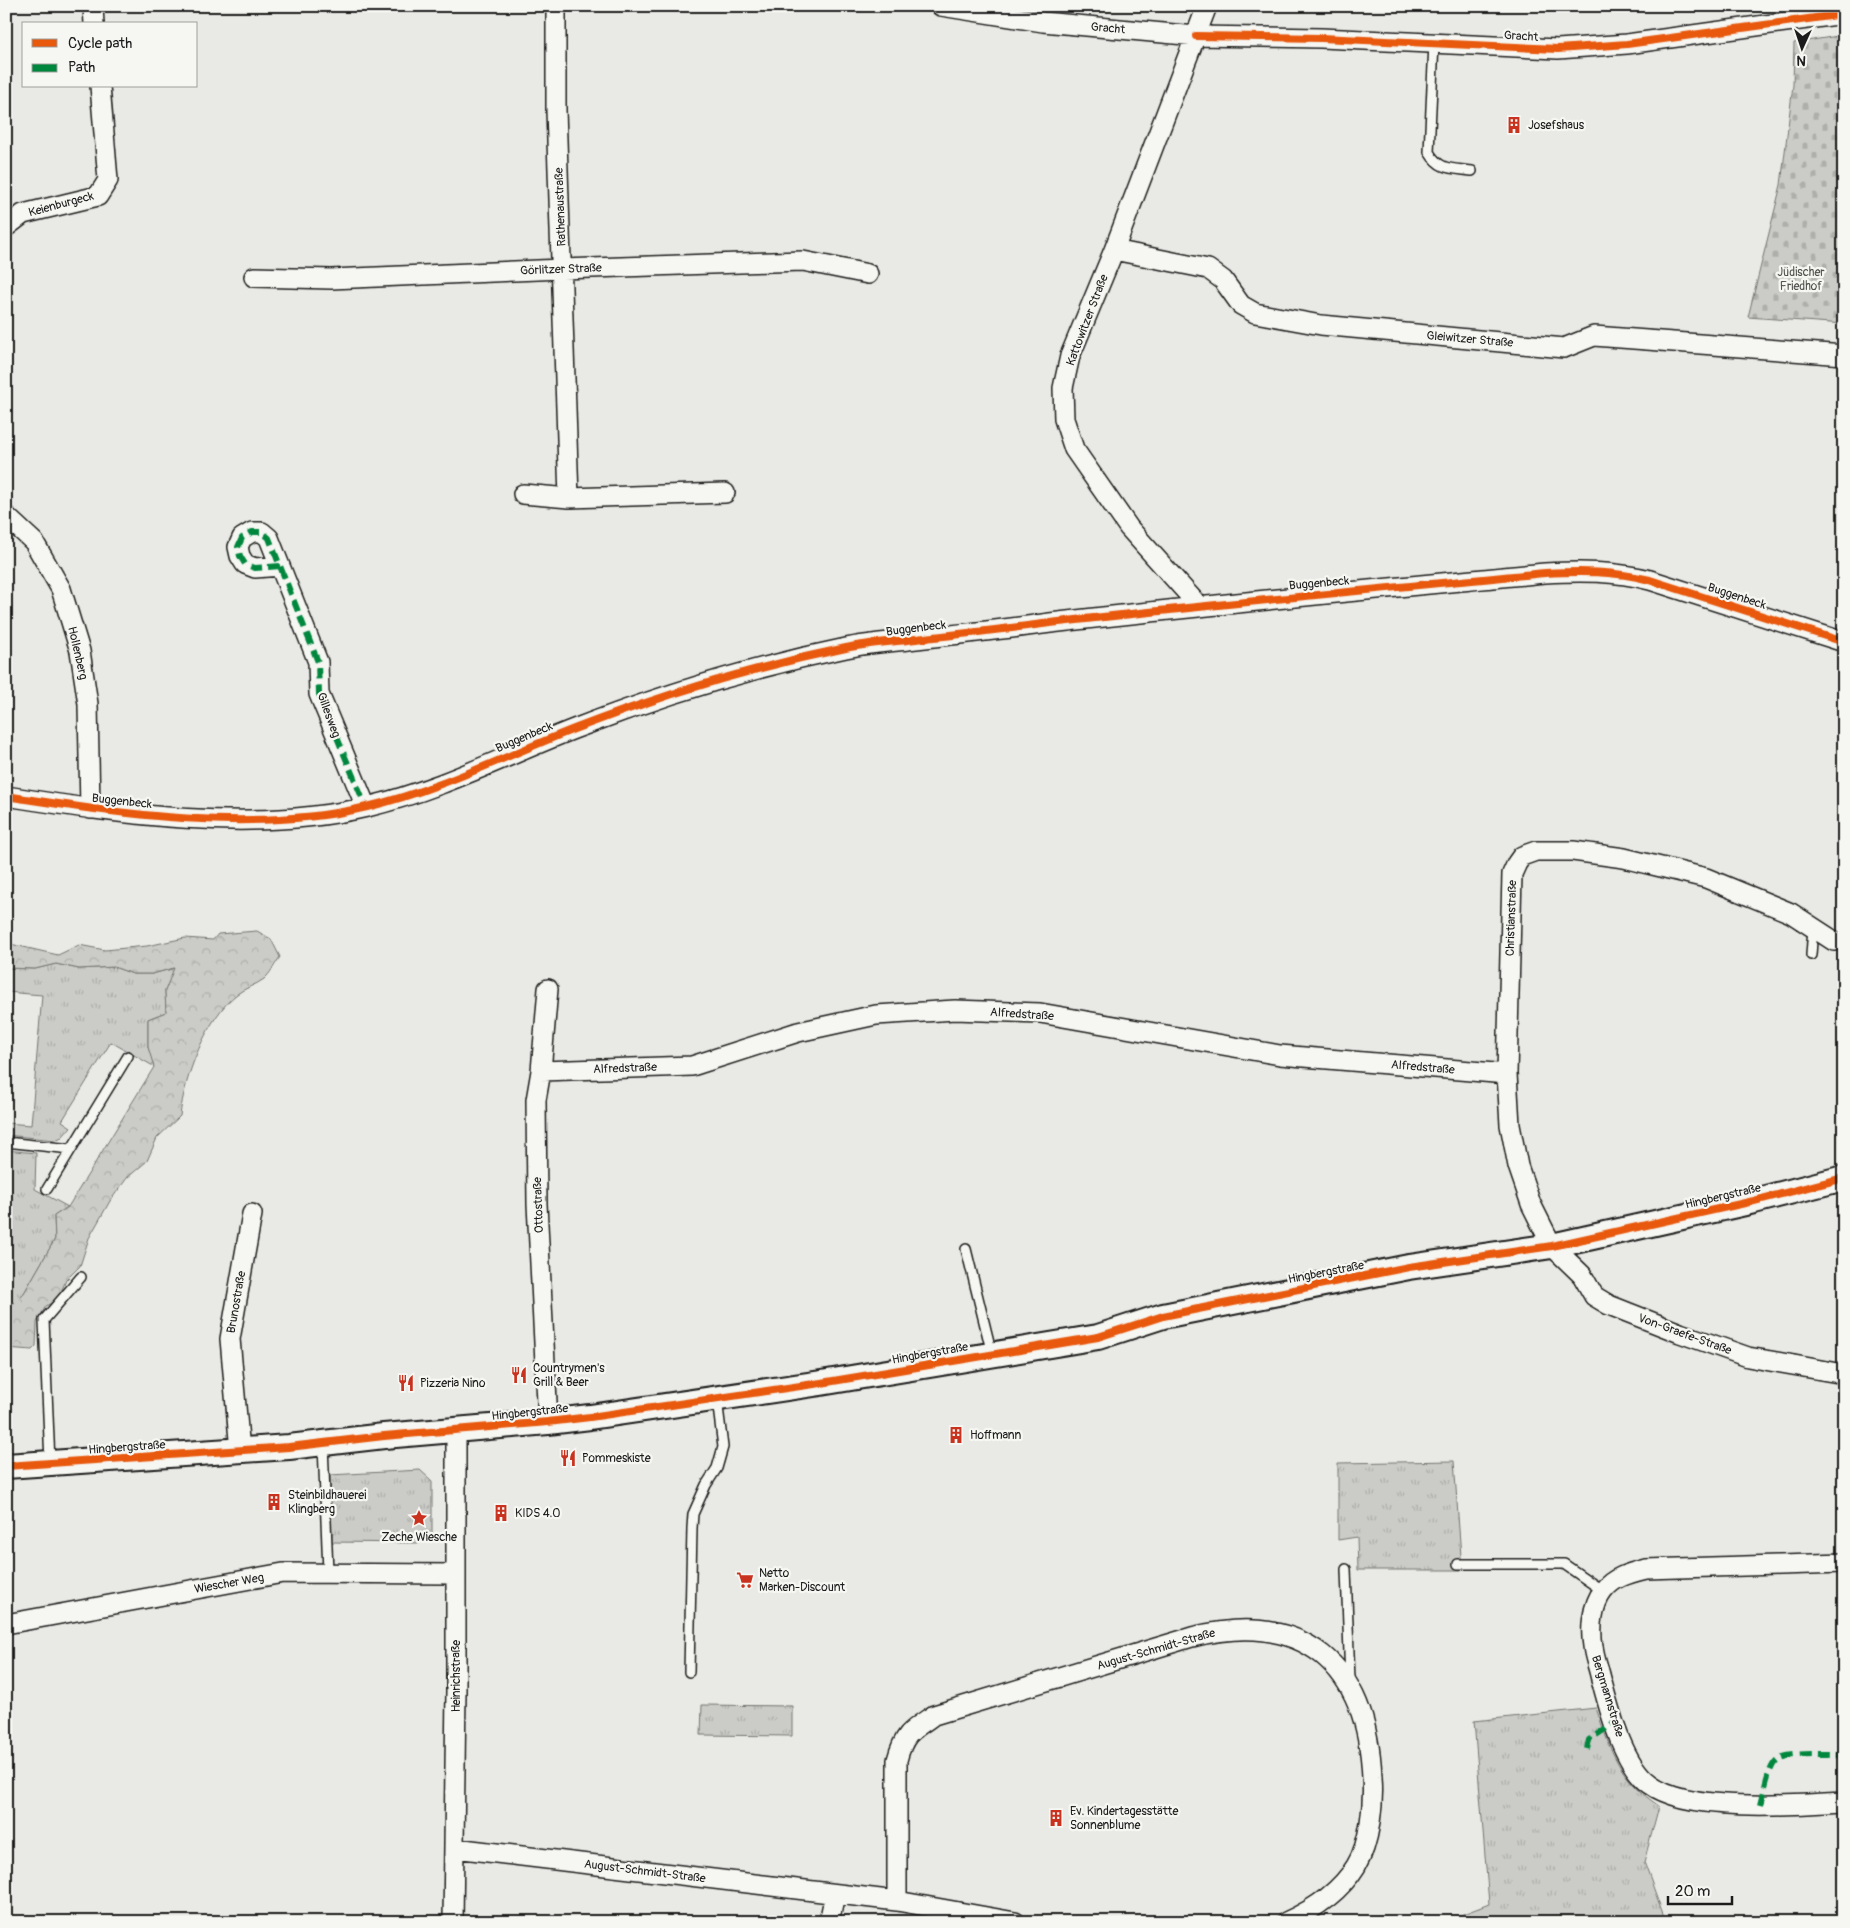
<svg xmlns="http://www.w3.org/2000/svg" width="1850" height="1928" viewBox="0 0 1850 1928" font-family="Pangolin,sans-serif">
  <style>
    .grass { fill: url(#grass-tufts); stroke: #747472 }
    .forest { fill: url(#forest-crowns); stroke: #747472 }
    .cemetery { fill: url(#cemetery-stones); stroke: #747472 }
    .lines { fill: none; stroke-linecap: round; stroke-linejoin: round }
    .service-casing { stroke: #1c1c1c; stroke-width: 12 }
    .minor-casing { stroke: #1c1c1c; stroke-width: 22 }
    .tertiary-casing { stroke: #1c1c1c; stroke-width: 28 }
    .service { stroke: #f6f6f2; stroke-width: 9 }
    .minor { stroke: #f6f6f2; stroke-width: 19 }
    .tertiary { stroke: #f6f6f2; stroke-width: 24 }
    .quiet { stroke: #00873e; stroke-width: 6; stroke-dasharray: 12 6; stroke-linecap: butt }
    .cycleway-casing { stroke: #f6f6f2; stroke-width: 11 }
    .cycleway { stroke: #e8590c; stroke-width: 8 }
    .labels { text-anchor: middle; stroke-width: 4.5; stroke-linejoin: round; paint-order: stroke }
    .street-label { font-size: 12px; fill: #1c1c1c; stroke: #f6f6f2 }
    .poi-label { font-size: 12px; fill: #1c1c1c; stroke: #f6f6f2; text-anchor: start }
    .park-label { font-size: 12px; fill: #51514f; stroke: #f6f6f2 }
  </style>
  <defs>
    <pattern id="grass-tufts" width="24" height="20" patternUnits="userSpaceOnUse" patternTransform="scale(1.25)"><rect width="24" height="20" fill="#cbcbc7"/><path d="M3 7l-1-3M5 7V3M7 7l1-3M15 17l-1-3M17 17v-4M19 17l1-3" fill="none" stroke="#aeaeaa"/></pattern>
    <pattern id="forest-crowns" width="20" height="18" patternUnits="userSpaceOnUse" patternTransform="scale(1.25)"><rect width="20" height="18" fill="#cbcbc7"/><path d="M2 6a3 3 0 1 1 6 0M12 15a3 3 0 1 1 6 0" fill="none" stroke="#aeaeaa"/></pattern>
    <pattern id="cemetery-stones" width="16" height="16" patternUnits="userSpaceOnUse" patternTransform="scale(1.25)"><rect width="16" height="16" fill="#cbcbc7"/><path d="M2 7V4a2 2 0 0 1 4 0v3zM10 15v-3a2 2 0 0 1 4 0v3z" fill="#aeaeaa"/></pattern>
  </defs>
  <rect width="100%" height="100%" fill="#e9e9e5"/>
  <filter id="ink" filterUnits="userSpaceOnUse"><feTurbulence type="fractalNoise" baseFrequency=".02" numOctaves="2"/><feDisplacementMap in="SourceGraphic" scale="10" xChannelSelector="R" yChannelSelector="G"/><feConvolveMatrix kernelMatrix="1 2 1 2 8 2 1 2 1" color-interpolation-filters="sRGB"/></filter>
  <g filter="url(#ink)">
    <path class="grass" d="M 56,964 L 79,969 L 114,967 L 133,974 L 152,974 L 175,968 L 165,991 L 166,1012 L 148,1019 L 148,1047 L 155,1067 L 111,1042 L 62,1121 L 71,1127 L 62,1137 L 55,1140 L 6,1135 L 6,1123 L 31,1125 L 42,995 L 6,992 L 6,968 L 35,969 Z
      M 6,1150 L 36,1153 L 35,1189 L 68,1207 L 54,1216 L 55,1239 L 24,1293 L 6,1311 L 6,1205 L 9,1163 L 6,1162 Z
      M 1454,1461 L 1462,1570 L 1358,1570 L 1357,1537 L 1338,1540 L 1338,1463 Z
      M 420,1470 L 432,1481 L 432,1536 L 417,1543 L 332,1542 L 330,1475 Z
      M 702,1705 L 792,1706 L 792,1736 L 701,1735 Z
      M 1596,1708 C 1611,1752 1619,1779 1659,1806 L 1644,1862 L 1666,1922 L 1442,1922 L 1489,1904 L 1474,1721 Z"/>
    <path class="forest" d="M 257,931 L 271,939 L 280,957 C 275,964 270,974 264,979 C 256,985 245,988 237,994 C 206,1018 184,1078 180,1116 L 157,1138 L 147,1161 L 127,1178 L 110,1201 L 89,1238 L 80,1266 L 66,1280 L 58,1299 L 46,1306 L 37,1322 L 36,1346 L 32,1350 L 6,1348 L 6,1311 L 24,1293 L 55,1239 L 54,1216 L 68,1207 L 154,1067 L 148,1047 L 148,1019 L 166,1012 L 165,991 L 174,968 L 152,974 L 133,974 L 114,967 L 79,969 L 56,964 L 35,969 L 6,968 L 6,943 L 58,955 L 79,945 L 105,950 L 147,946 L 185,938 L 213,940 L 218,934 Z"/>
    <path class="cemetery" d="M 1844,35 L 1844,324 L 1748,317 L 1781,185 L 1793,85 L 1794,43 Z"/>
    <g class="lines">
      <g class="service-casing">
        <path id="service" d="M 1434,43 L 1429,152 C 1440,171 1452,168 1472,171
          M 1811,955 L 1813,928
          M 6,1142 L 71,1149
          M 47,1189 L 128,1056
          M 966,1249 L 992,1354
          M 323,1444 L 328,1572
          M 50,1463 L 44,1320 L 81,1277
          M 1458,1564 L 1564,1564 L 1603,1591
          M 1346,1569 L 1350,1681
          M 689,1672 L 692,1528 L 693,1514 L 706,1485 L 717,1468 L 723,1447 L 717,1399"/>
      </g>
      <g class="minor-casing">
        <path id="minor" d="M 93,6 L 94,24
          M 556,6 L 556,110 L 569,498
          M 941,6 L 1043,22 L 1196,36 L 1321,38 L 1558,49 L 1627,44 L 1844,14
          M 6,227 L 23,214 L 98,196 L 108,180 L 100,86
          M 1114,250 L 1208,269 L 1223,280 L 1241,305 L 1255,313 L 1321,325 L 1564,348 L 1594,336 L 1844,355
          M 254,277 L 331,279 L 562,269 L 803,261 L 868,274
          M 523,494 L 569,498 L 725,493
          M 6,516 L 34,542 L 61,589 L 80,651 L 88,704 L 90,809
          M 280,566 L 255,568 L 245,564 L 240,556 L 238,547 L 242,538 L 252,532 L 262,532 L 269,538 L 280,566 L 318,662 L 319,694 L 366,807
          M 1199,606 L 1129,528 L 1074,449 L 1064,419 L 1063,388 L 1070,356 L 1114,250 L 1207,6
          M 6,796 C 121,814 252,834 367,807 C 439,790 505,756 574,729 C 662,695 753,667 846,648 C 869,643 893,642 916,639 C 961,634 1005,629 1050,623 C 1214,604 1379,589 1545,573 C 1581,571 1614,571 1650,580 L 1844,642
          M 1834,941 L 1791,913 L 1706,878 L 1624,858 L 1573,851 L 1536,851 L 1522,856 L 1517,863 L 1512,874 L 1507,1074 L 1510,1125 L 1518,1166 L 1531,1204 L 1552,1246 L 1582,1275 L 1594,1296 L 1609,1305 L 1680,1333 L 1748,1357 L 1844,1374
          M 541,1071 L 692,1066 L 798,1032 L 876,1015 L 955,1010 L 1040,1013 L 1280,1055 L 1507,1074
          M 548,1422 L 537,1204 L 536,1100 L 541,1071 L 548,989
          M 240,1451 L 230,1339 L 252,1214
          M 1844,1563 L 1646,1569 C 1630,1573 1613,1577 1603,1591 C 1592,1605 1590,1629 1593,1646 C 1594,1656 1598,1666 1600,1675 C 1609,1708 1622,1764 1650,1784 C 1688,1813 1796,1805 1844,1802
          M 6,1624 L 283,1573 L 455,1574
          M 455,1848 L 897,1901 L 1015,1922
          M 897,1901 L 897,1760 C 904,1733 912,1730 934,1715 L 1192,1637 C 1304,1609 1367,1665 1372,1777 C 1374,1803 1370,1843 1356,1866 C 1340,1892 1313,1910 1286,1922
          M 453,1922 L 456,1691 L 456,1430
          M 829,1922 L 835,1894"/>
      </g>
      <g class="tertiary-casing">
        <path id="tertiary" d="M 6,1466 L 289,1447 L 384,1436 L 548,1422 L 590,1417 L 821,1383 L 1098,1337 L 1163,1316 L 1409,1267 L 1552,1246 L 1754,1201 L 1844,1178"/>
      </g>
      <use href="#service" class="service"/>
      <use href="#minor" class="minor"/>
      <use href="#tertiary" class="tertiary"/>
      <path class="quiet" d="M 280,566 L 255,568 L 245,564 L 240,556 L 238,547 L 242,538 L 252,532 L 262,532 L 269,538 L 280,566 L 318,662 L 319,694 L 366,807
        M 1587,1749 L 1589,1740 L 1615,1722
        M 1761,1805 C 1764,1794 1768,1767 1777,1760 C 1789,1751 1828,1755 1844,1754"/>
      <g class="cycleway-casing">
        <path id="cycleway" d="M 1196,36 L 1321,38 L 1558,49 L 1627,44 L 1844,14
          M 6,796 C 121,814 252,834 367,807 C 439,790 505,756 574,729 C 662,695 753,667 846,648 C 869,643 893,642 916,639 C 961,634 1005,629 1050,623 C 1214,604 1379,589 1545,573 C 1581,571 1614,571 1650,580 L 1844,642
          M 6,1466 L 289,1447 L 384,1436 L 548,1422 L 590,1417 L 821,1383 L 1098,1337 L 1163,1316 L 1409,1267 L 1552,1246 L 1754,1201 L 1844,1178"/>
      </g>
      <use href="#cycleway" class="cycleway"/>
    </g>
  </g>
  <defs>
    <g id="building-bare" transform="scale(1.35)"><path d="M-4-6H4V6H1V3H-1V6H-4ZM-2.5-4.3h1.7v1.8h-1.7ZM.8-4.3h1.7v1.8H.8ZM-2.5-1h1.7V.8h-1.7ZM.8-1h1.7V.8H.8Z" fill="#c8321e" stroke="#f6f6f2" stroke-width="2.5" paint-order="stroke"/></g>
    <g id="restaurant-bare" transform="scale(1.35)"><path d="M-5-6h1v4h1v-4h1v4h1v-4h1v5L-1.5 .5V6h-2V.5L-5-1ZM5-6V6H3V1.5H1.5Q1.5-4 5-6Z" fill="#c8321e" stroke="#f6f6f2" stroke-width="2.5" paint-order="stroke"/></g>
    <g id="sight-bare" transform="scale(1.35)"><path d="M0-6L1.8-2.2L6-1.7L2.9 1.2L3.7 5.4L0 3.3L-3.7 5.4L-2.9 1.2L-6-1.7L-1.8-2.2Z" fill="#c8321e" stroke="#f6f6f2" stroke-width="2.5" paint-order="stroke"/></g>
    <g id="supermarket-bare" transform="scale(1.35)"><path d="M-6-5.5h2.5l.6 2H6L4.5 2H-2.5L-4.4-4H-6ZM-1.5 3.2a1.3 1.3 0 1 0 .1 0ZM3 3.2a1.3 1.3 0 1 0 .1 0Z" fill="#c8321e" stroke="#f6f6f2" stroke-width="2.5" paint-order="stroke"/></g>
  </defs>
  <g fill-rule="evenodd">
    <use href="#building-bare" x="1514" y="125"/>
    <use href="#restaurant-bare" x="519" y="1375"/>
    <use href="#restaurant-bare" x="406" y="1383"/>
    <use href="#building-bare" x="956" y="1435"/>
    <use href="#restaurant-bare" x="568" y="1458"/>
    <use href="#building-bare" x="274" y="1502"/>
    <use href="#building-bare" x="501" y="1513"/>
    <use href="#sight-bare" x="419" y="1518"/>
    <use href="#supermarket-bare" x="745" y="1580"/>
    <use href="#building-bare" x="1056" y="1818"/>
  </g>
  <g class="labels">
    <g class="street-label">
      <text transform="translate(1108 28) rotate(5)" y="4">Gracht</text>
      <text transform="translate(1521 36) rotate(3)" y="4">Gracht</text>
      <text transform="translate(61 204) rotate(-15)" y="4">Keienburgeck</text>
      <text transform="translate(560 207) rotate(-92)" y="4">Rathenaustraße</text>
      <text transform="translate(561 269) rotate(-2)" y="4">Görlitzer Straße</text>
      <text transform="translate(1087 320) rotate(-69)" y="4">Kattowitzer Straße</text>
      <text transform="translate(1470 339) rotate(5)" y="4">Gleiwitzer Straße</text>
      <text transform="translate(1319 583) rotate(-5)" y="4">Buggenbeck</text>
      <text transform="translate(1737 596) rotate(18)" y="4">Buggenbeck</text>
      <text transform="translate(916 628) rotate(-7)" y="4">Buggenbeck</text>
      <text transform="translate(78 653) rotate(77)" y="4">Hollenberg</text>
      <text transform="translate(329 715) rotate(70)" y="4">Gillesweg</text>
      <text transform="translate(524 737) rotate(-23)" y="4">Buggenbeck</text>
      <text transform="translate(122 801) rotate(6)" y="4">Buggenbeck</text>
      <text transform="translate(1511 918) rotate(-88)" y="4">Christianstraße</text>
      <text transform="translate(1022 1014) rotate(4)" y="4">Alfredstraße</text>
      <text transform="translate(1423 1067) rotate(5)" y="4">Alfredstraße</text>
      <text transform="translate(625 1068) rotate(-2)" y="4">Alfredstraße</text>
      <text transform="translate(1723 1196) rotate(-13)" y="4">Hingbergstraße</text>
      <text transform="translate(538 1205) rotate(-92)" y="4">Ottostraße</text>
      <text transform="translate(1326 1272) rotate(-11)" y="4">Hingbergstraße</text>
      <text transform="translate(236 1302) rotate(-80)" y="4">Brunostraße</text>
      <text transform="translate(1685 1334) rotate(20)" y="4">Von-Graefe-Straße</text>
      <text transform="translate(930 1353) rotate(-10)" y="4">Hingbergstraße</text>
      <text transform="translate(530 1412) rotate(-6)" y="4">Hingbergstraße</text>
      <text transform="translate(127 1447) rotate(-4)" y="4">Hingbergstraße</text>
      <text transform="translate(229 1583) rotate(-10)" y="4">Wiescher Weg</text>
      <text transform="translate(1156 1649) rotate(-16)" y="4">August-Schmidt-Straße</text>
      <text transform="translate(456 1676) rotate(-90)" y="4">Heinrichstraße</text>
      <text transform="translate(1608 1696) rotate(73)" y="4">Bergmannstraße</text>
      <text transform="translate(645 1871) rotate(7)" y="4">August-Schmidt-Straße</text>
    </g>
    <g class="poi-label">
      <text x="1528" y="129">Josefshaus</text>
      <text x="533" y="1372">Countrymen's<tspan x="533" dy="14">Grill &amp; Beer</tspan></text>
      <text x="420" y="1387">Pizzeria Nino</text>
      <text x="970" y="1439">Hoffmann</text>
      <text x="582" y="1462">Pommeskiste</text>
      <text x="288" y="1499">Steinbildhauerei<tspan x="288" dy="14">Klingberg</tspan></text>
      <text x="515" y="1517">KIDS 4.0</text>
      <text x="419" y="1541" text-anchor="middle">Zeche Wiesche</text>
      <text x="759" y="1577">Netto<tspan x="759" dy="14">Marken-Discount</tspan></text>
      <text x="1070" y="1815">Ev. Kindertagesstätte<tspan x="1070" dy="14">Sonnenblume</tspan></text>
    </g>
    <g class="park-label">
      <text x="1801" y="276">Jüdischer<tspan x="1801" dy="14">Friedhof</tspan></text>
    </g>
  </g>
  <rect width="1850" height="1928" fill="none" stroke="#f6f6f2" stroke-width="25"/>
  <rect x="12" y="12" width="1825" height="1903" fill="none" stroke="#1c1c1c" stroke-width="2" filter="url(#ink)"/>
  <rect x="22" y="22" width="175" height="65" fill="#f6f6f2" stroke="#9f9f9c"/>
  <rect x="32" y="39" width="25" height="8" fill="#e8590c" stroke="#9f9f9c"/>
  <text x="68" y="48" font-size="15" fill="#1c1c1c">Cycle path</text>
  <rect x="32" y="64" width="25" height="8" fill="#00873e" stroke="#9f9f9c"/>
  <text x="68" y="72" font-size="15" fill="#1c1c1c">Path</text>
  <g transform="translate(1802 48) rotate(183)" stroke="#f6f6f2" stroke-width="4" paint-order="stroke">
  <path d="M0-4L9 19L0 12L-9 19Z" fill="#1c1c1c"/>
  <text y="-8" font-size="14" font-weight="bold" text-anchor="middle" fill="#1c1c1c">N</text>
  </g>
  <path d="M1668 1896v8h64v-8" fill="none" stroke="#1c1c1c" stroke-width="2.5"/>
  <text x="1675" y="1896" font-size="15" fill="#1c1c1c" stroke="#f6f6f2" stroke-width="4" paint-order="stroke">20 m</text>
</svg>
